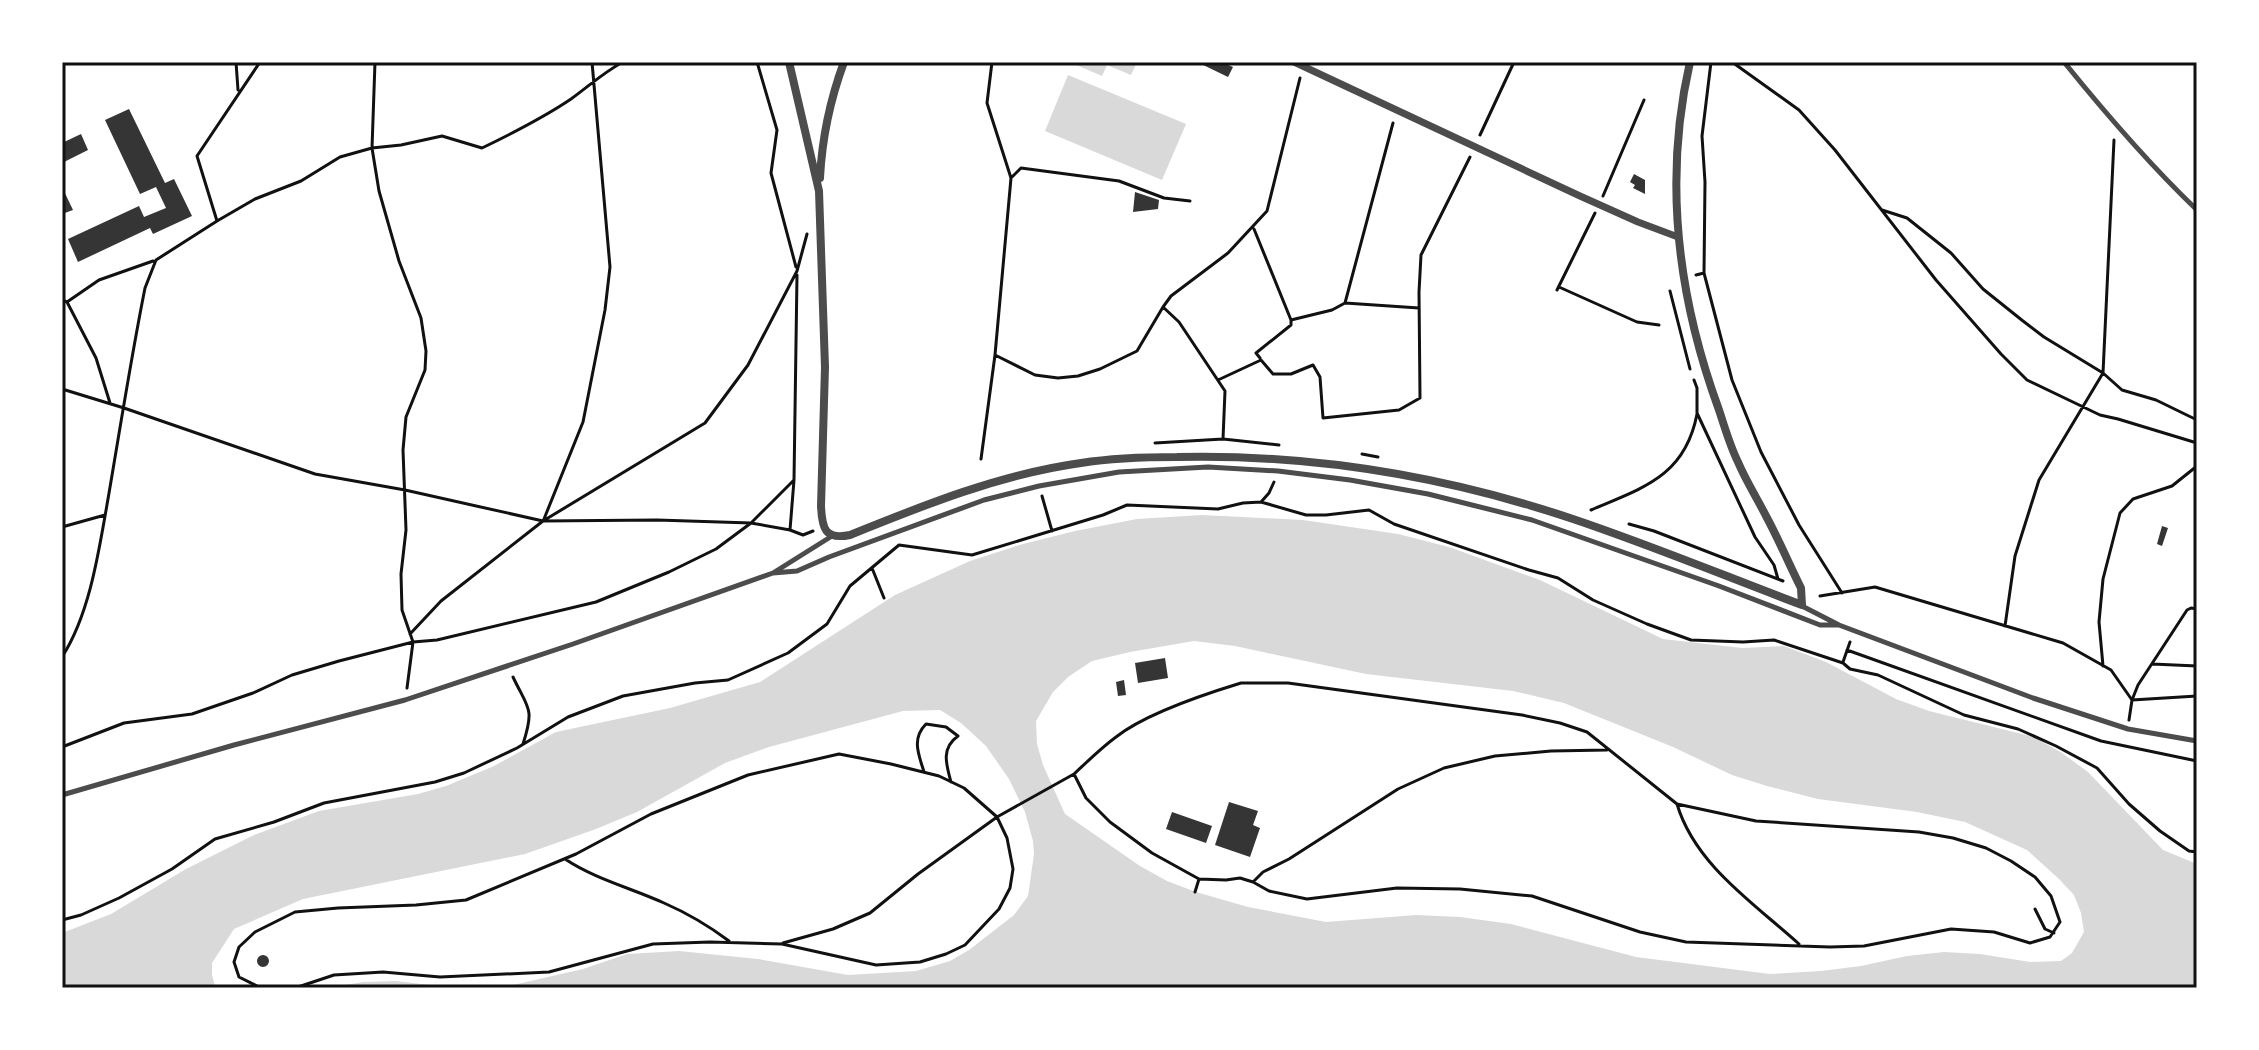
<svg xmlns="http://www.w3.org/2000/svg" width="2259" height="1050" viewBox="0 0 2259 1050" font-family="'Zilla Slab',serif">
  <style>
    .water { fill: #d9d9d9; fill-rule: evenodd }
    .building { fill: #353535 }
    .lines { fill: none; stroke-linecap: round; stroke-linejoin: round }
    .path { stroke: #111; stroke-width: 3 }
    .service { stroke: #4c4c4c; stroke-width: 5 }
    .pedestrian { stroke: #4c4c4c; stroke-width: 7 }
    .minor { stroke: #4c4c4c; stroke-width: 8 }
    .neatline { fill: none; stroke: #111; stroke-width: 3 }
  </style>
  <rect width="100%" height="100%" fill="#fff"/>
  <path class="water" d="M 1075,62 L 1137,62 L 1131,75 L 1107,65 L 1102,76 L 1074,64 Z
    M 1068,75 L 1186,124 L 1162,180 L 1045,131 Z
    M 1202,515 L 1303,520 L 1398,534 L 1449,547 L 1540,580 L 1663,639 L 1742,648 L 1784,646 L 1826,662 L 1896,699 L 1929,711 L 2034,737 L 2062,753 L 2088,772 L 2163,850 L 2197,864 L 2197,988 L 327,988 L 363,982 L 396,981 L 447,987 L 513,985 L 583,969 L 627,954 L 679,951 L 758,959 L 848,975 L 916,971 L 950,961 L 969,950 L 1014,915 L 1028,896 L 1034,854 L 1033,841 L 1025,812 L 1009,779 L 986,746 L 961,723 L 940,710 L 903,711 L 769,747 L 725,763 L 637,812 L 596,829 L 525,854 L 303,899 L 234,929 L 212,963 L 212,975 L 215,986 L 218,988 L 62,988 L 62,933 L 111,914 L 186,869 L 254,835 L 319,811 L 418,794 L 446,786 L 494,766 L 556,732 L 670,708 L 760,682 L 895,595 L 970,561 L 1023,544 L 1075,531 L 1137,519 ZM 1194,641 L 1235,646 L 1366,674 L 1513,691 L 1564,703 L 1673,747 L 1732,775 L 1767,786 L 1818,799 L 1917,812 L 1965,822 L 2027,850 L 2059,879 L 2074,895 L 2081,913 L 2084,932 L 2072,953 L 2061,961 L 2030,962 L 1980,954 L 1944,952 L 1907,956 L 1861,966 L 1821,971 L 1770,974 L 1636,957 L 1511,924 L 1460,917 L 1416,915 L 1326,922 L 1248,907 L 1196,892 L 1167,881 L 1140,866 L 1065,814 L 1043,765 L 1037,744 L 1036,721 L 1053,692 L 1068,677 L 1092,661 L 1130,652 Z"/>
  <path class="building" d="M 1197,62 L 1221,62 L 1233,67 L 1228,77 Z
    M 129,109 L 165,183 L 174,179 L 192,216 L 153,234 L 150,228 L 78,262 L 68,239 L 139,206 L 144,217 L 166,208 L 156,187 L 140,194 L 105,120 Z
    M 81,134 L 88,150 L 62,163 L 62,143 Z
    M 1634,174 L 1645,180 L 1645,194 L 1633,188 L 1635,185 L 1630,182 Z
    M 62,187 L 73,210 L 62,214 Z
    M 1135,192 L 1159,200 L 1158,209 L 1133,212 Z
    M 2162,526 L 2168,528 L 2162,546 L 2157,544 Z
    M 1165,658 L 1168,678 L 1138,683 L 1135,663 Z
    M 1124,680 L 1126,695 L 1118,696 L 1116,682 Z
    M 1229,802 L 1258,811 L 1253,825 L 1260,828 L 1250,857 L 1215,845 Z
    M 1172,812 L 1212,826 L 1206,843 L 1166,829 Z
    M257 961a6 6 0 1 1 12 0a6 6 0 1 1-12 0Z"/>
  <g class="lines">
    <path class="path" d="M 236,62 L 238,90
      M 375,62 L 372,148 L 379,191 L 399,261 L 421,318 L 426,351 L 425,370 L 406,417 L 403,450 L 406,530 L 401,574 L 402,610 L 413,642 L 407,688
      M 757,62 L 777,130 L 771,173 L 796,267
      M 1732,62 L 1799,110 L 1835,150 L 1936,280 L 2001,354 L 2027,380 L 2100,415 L 2118,419 L 2197,443
      M 1393,123 L 1345,303 L 1419,308
      M 1480,135 L 1514,62
      M 1011,178 L 1021,168 L 1119,181 L 1164,198 L 1190,201
      M 1603,196 L 1644,100
      M 1882,210 L 1907,218 L 1951,253 L 1983,289 L 2023,321 L 2044,337 L 2103,373 L 2122,390 L 2156,400 L 2197,420
      M 217,221 L 255,199 L 301,181 L 340,157 L 372,148 L 401,145 L 442,136 L 482,148 C 513,133 543,118 571,99 C 589,86 604,72 623,62
      M 1254,229 L 1291,320 L 1332,310 L 1345,303
      M 1704,273 L 1732,380 L 1761,452 L 1799,525 L 1842,593
      M 1696,275 L 1704,273 L 1705,182 L 1702,136 L 1711,62
      M 1559,287 L 1637,322 L 1659,325
      M 1557,290 L 1595,213
      M 1670,291 L 1690,369
      M 62,300 L 67,302 L 96,358 L 110,403
      M 67,302 L 99,280 L 153,261
      M 995,355 L 1035,375 L 1058,378 L 1078,376 L 1100,369 L 1137,351 L 1163,307
      M 1260,358 L 1256,353 L 1291,325 L 1291,320
      M 1218,380 L 1261,360 L 1273,374 L 1291,374 L 1313,365 L 1320,377 L 1323,418 L 1399,410 L 1420,398 L 1419,292 L 1421,255 L 1470,157
      M 1694,380 L 1697,388 L 1697,413 L 1755,537 L 1774,565 L 1778,579
      M 62,389 L 124,408 L 315,474 L 405,490 L 543,521 L 657,520 L 751,523 L 790,530 L 803,535 L 813,531
      M 1223,439 L 1225,391 L 1179,322 L 1163,307 L 1171,296 L 1228,253 L 1267,211 L 1300,78
      M 1155,443 L 1223,439 L 1279,445
      M 1362,454 L 1378,457
      M 981,459 L 995,355 L 1011,178 L 987,103 L 992,62
      M 1042,496 L 1052,531
      M 1261,502 L 1269,493 L 1274,482
      M 1591,510 C 1642,488 1685,477 1697,414
      M 544,519 L 583,422 L 605,310 L 610,267 L 592,62
      M 1629,524 L 1654,531 L 1783,581
      M 62,527 L 105,515
      M 790,530 L 794,480 L 797,275
      M 872,568 L 884,598
      M 1820,596 L 1875,587 L 2063,643 L 2111,670 L 2132,700 L 2197,696
      M 2005,626 L 2015,556 L 2039,480 L 2103,373 L 2114,140
      M 410,634 L 441,601 L 543,521 L 705,423 L 748,365 L 797,271 L 807,234
      M 1847,650 L 2101,741 L 2197,761
      M 62,657 C 90,614 99,550 108,499 C 120,429 131,358 145,288 L 156,260 L 217,221 L 197,156 L 260,62
      M 1843,662 L 1850,642
      M 2152,664 L 2197,666
      M 2103,666 L 2099,622 L 2103,579 L 2120,513 L 2133,499 L 2172,486 L 2197,466
      M 513,677 C 528,709 535,707 523,744
      M 1241,683 L 1288,683 L 1522,715 L 1560,723 L 1587,732 L 1677,804 L 1756,821 L 1919,832 L 1953,838 L 1986,848 L 2011,861 L 2035,877 L 2051,896 L 2060,922 L 2050,937 L 2030,943 L 1994,932 L 1951,929 L 1864,946 L 1830,947 L 1686,942 L 1640,932 L 1532,896 L 1460,889 L 1397,888 L 1307,899 L 1269,891 L 1253,882 L 1240,878 L 1226,880 L 1199,879 L 1152,853 L 1110,822 L 1086,798 L 1074,774 C 1088,761 1101,748 1116,737 C 1145,714 1205,694 1241,683 Z
      M 2129,720 L 2132,700 L 2138,685 L 2187,610 L 2191,608 L 2197,609
      M 62,747 L 124,723 L 192,714 L 253,693 L 292,675 L 339,661 L 413,642 L 437,640 L 596,602 L 669,572 L 716,549 L 751,523 L 794,480
      M 924,772 C 919,755 911,739 926,724 L 946,727 L 958,736 C 941,748 946,764 951,782
      M 1677,804 C 1695,865 1755,904 1799,944
      M 565,859 C 595,879 631,888 664,903 C 687,913 709,926 729,941
      M 1253,882 L 1263,872 L 1289,859 L 1398,789 L 1444,768 L 1495,756 L 1551,751 L 1607,750
      M 1195,892 L 1199,879
      M 2035,909 L 2045,929 L 2054,933
      M 62,920 L 81,915 L 119,898 L 172,869 L 215,839 L 274,822 L 324,803 L 435,782 L 464,773 L 517,748 L 568,717 L 623,696 L 695,683 L 728,680 L 788,653 L 827,624 L 850,586 L 899,545 L 972,555 L 1103,515 L 1127,505 L 1218,509 L 1243,503 L 1261,502 L 1306,515 L 1326,515 L 1369,510 L 1394,524 L 1529,570 L 1558,578 L 1593,600 L 1647,624 L 1691,640 L 1743,642 L 1774,640 L 1843,663 L 1850,669 L 1878,675 L 1964,715 L 2018,729 L 2056,746 L 2097,768 L 2129,804 L 2160,831 L 2189,851 L 2197,852
      M 783,943 L 833,929 L 870,913 L 918,874 L 997,817 L 1074,774
      M 261,988 L 239,977 L 234,962 L 239,947 L 255,932 L 295,912 L 338,908 L 416,905 L 466,900 L 576,854 L 651,814 L 748,775 L 839,754 L 891,764 L 939,776 L 964,788 L 997,817 L 1007,838 L 1013,869 L 1010,888 L 999,909 L 965,945 L 946,954 L 920,962 L 876,965 L 782,944 L 710,942 L 653,944 L 549,972 L 440,977 L 383,972 L 334,975 L 295,988"/>
    <path class="service" d="M 2064,62 C 2106,114 2149,164 2197,210
      M 773,573 L 797,571 L 829,557 L 984,500 L 1039,486 L 1119,472 L 1208,467 L 1278,471 L 1350,480 L 1428,494 L 1532,520 L 1719,586 L 1820,625 L 1839,625
      M 1802,606 L 1839,625 L 2033,698 L 2128,729 L 2197,741
      M 62,795 L 234,745 L 405,700 L 573,644 L 773,573 L 832,536"/>
    <path class="pedestrian" d="M 1294,62 L 1580,196 L 1638,222 L 1678,237"/>
    <path class="minor" d="M 789,62 L 819,191 L 825,367 L 821,506 C 822,529 825,540 850,535 C 924,505 1001,474 1081,463 C 1113,458 1145,457 1177,457 C 1310,454 1444,476 1570,518 C 1648,544 1725,576 1802,605 L 1801,588 C 1789,564 1779,540 1766,516 C 1757,498 1746,481 1738,462 C 1730,446 1725,428 1719,410 C 1678,298 1663,180 1690,62
      M 820,178 C 822,138 830,100 844,62"/>
  </g>
  <rect width="2259" height="1050" fill="none" stroke="#ffffff" stroke-width="128"/>
  <rect x="64" y="64" width="2131" height="922" class="neatline"/>
</svg>
